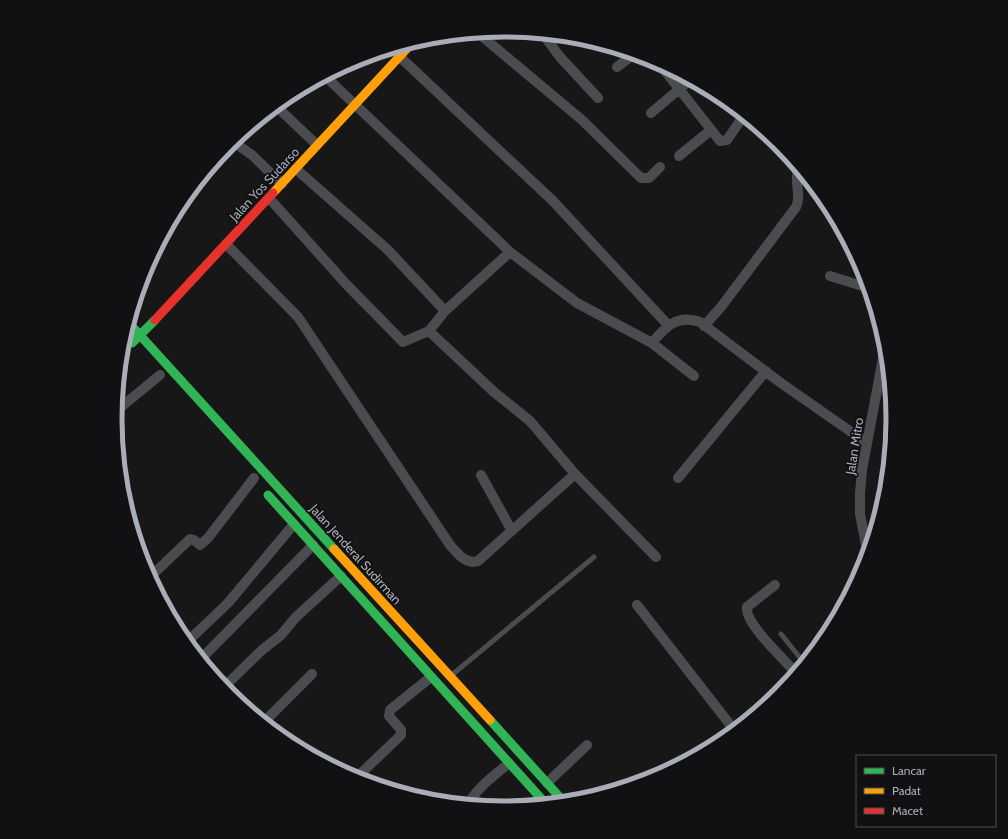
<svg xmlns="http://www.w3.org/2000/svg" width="1008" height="839" viewBox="0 0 1008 839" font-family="Cabin,sans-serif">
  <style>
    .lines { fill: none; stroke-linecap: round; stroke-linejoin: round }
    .lane { stroke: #4b4c50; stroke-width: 5 }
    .street { stroke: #4b4c50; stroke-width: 10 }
    .fast { stroke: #30b455; stroke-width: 9 }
    .slow { stroke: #ff9f0a; stroke-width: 9 }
    .jam { stroke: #e5322d; stroke-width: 9 }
    .labels { text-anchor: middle; stroke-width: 3.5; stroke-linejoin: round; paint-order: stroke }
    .street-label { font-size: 13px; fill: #a8adb8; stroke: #111113 }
    .rim { fill: none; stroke: #a8adb8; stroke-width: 5 }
  </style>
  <rect width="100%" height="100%" fill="#171717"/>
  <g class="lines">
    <path class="lane" d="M 781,634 L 805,664
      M 453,674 L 594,557"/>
    <path class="street" d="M 478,33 L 582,120 L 641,178 L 649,178 L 660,167
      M 543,34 L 560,57 L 598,98
      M 399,56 L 553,201 L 668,325
      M 658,62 L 720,141 L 727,140 L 744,115
      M 617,67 L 634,54
      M 325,76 L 510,252 L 577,303 L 652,343 L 694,376
      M 276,106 L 317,145
      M 651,113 L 690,80
      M 232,141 L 252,155 L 282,184
      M 679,156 L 711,130
      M 296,169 L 388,250 L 445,311
      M 269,198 L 347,285 L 403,342 L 429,331 L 445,311 L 510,252
      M 226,244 L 298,317 L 450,545 C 457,553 466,565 478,561 L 575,474
      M 830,276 L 869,288
      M 704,326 L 721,307 L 796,207 C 802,196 793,180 799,168
      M 429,331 L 494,392 L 530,421 L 575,474 L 656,557
      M 652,343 C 665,327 677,314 700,322 L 781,383 L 867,443
      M 115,412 L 160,375
      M 481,475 L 512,531
      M 678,478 L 766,371
      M 868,555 L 860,514 L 860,493 L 862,470 L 886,342
      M 149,578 L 190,539 L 194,540 L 200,545 L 208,538 L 254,478
      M 775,585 L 747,607 C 744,623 785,660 797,674
      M 637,605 L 735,731
      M 186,643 L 228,603 L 294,524
      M 200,660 L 313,545
      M 223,688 L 262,650 L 281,635 L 296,617 L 341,576
      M 263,723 L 312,674
      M 355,779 L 401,735 L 401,730 L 389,716 L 390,710 L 431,677
      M 547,783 L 587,745
      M 468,805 C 477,787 494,776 509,763"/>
    <path class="fast" d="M 128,322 L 334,549
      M 132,343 L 155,320
      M 268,495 L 547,805
      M 490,720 L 565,803"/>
    <path class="slow" d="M 273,193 L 413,42
      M 334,549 L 490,720"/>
    <path class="jam" d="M 155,320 L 273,193"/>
  </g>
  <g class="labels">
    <g class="street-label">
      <text transform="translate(264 184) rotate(-47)" y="5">Jalan Yos Sudarso</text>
      <text transform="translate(854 446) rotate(-81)" y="5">Jalan Mitro</text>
      <text transform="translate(356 554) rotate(48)" y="5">Jalan Jenderal Sudirman</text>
    </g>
  </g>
  <path d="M0 0H1008V839H0ZM122 419a382 382 0 1 1 764 0a382 382 0 1 1-764 0Z" fill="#111113" fill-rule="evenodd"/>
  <path class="rim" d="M122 419a382 382 0 1 1 764 0a382 382 0 1 1-764 0Z"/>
  <rect x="856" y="755" width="140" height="72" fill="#111113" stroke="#4d4f55"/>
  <rect x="864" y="768" width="20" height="6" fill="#30b455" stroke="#4d4f55"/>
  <text x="892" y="775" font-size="12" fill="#a8adb8">Lancar</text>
  <rect x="864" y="788" width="20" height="6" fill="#ff9f0a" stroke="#4d4f55"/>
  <text x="892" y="795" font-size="12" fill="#a8adb8">Padat</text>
  <rect x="864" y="808" width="20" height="6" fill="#e5322d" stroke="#4d4f55"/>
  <text x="892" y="815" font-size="12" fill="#a8adb8">Macet</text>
</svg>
